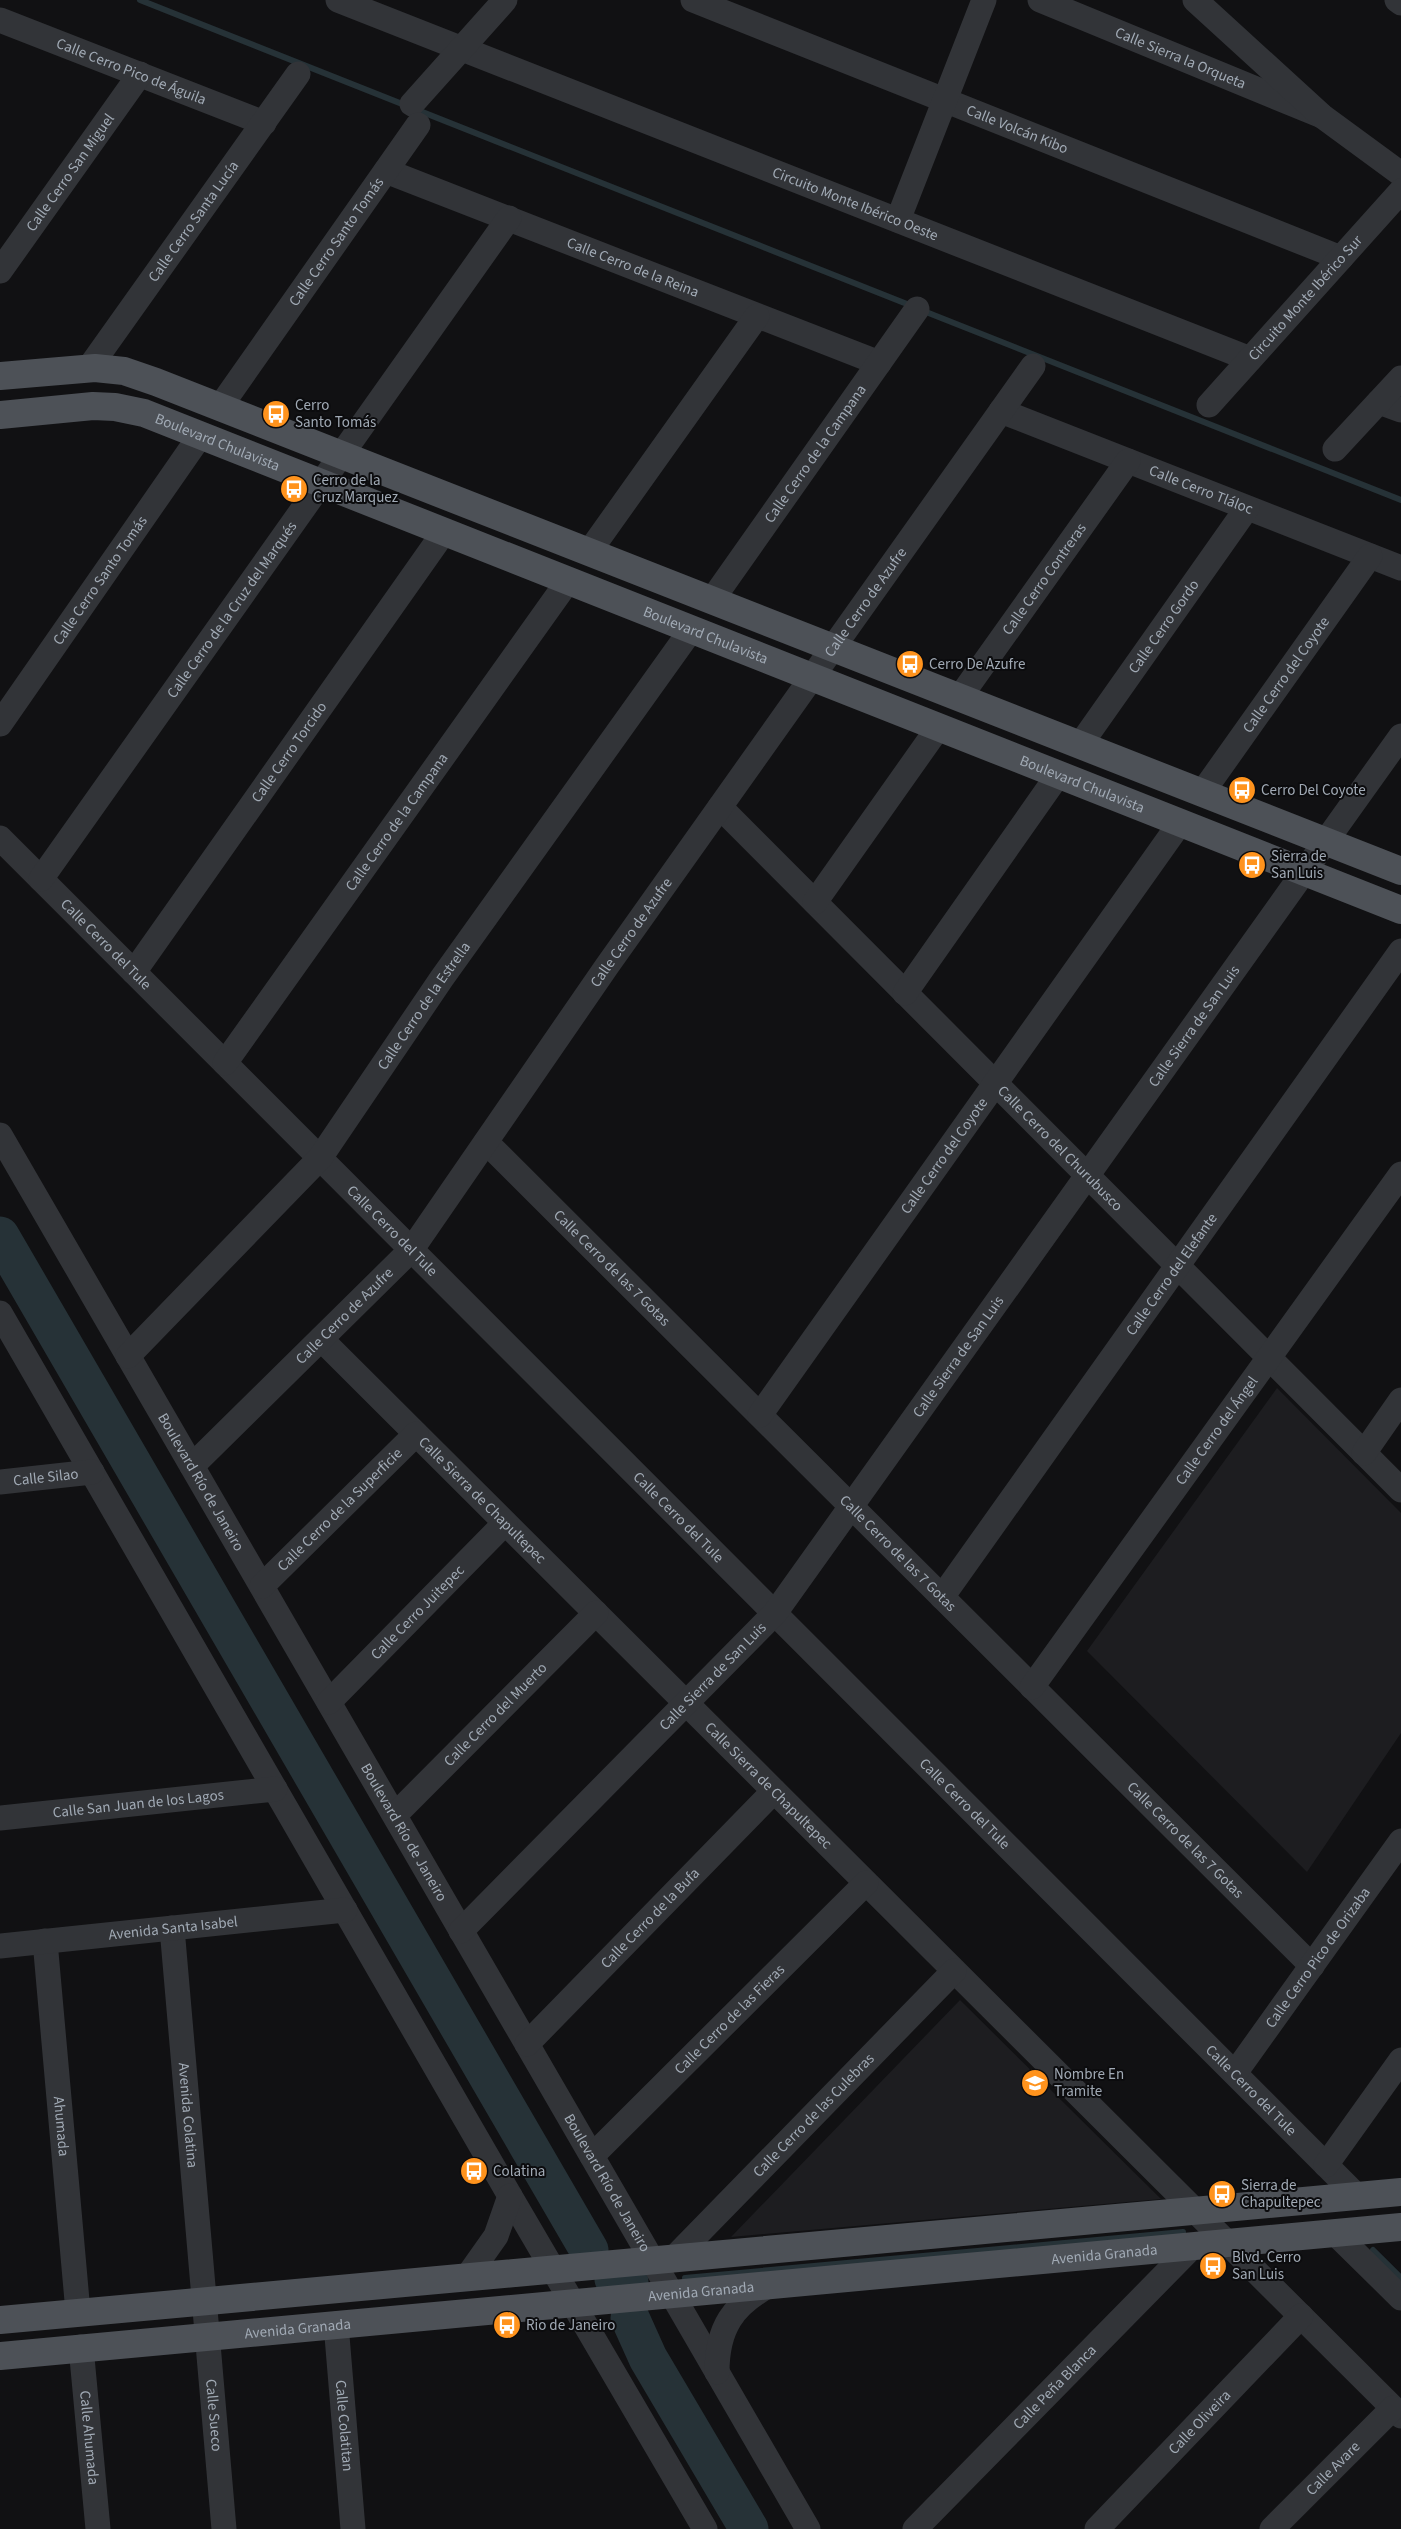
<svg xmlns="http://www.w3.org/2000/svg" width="1401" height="2529" viewBox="0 0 1401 2529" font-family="'Source Sans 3',sans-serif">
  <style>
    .built { fill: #1d1d20 }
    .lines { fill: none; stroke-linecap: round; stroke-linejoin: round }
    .stream { stroke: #263237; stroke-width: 6 }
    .river { stroke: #263237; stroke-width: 39 }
    .minor { stroke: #323438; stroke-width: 25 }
    .major { stroke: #4d5157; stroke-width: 28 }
    .labels { text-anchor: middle; stroke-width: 4; stroke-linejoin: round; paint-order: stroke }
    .street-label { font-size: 15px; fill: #a1aab5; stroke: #0c0c0e }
    .poi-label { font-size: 15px; fill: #a1aab5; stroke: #0c0c0e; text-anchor: start }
  </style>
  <rect width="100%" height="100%" fill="#111113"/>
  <path class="built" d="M 1277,1388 L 1401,1513 L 1401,1733 L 1307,1872 L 1087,1651 Z
    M 960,2000 L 1161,2199 L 731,2237 Z"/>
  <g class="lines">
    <path class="stream" d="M 140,0 L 912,306
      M 921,310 L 1401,500
      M 1373,2250 L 1401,2278
      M 685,2278 L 1183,2232"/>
    <path class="river" d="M 0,1236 L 589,2250
      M 614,2279 L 629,2282 L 622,2291
      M 630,2318 L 648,2358 L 749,2529"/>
    <g class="minor">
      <path id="s1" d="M 338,0 L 1250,359"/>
      <path id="s2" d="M 693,0 L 1341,258"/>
      <path id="s3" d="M 1040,0 L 1322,116"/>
      <path d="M 1195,0 L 1322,116 L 1401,174"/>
      <path d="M 1397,0 L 1401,3"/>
      <path id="s4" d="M 0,20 L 264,123"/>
      <path d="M 412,104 L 505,0"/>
      <path id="s5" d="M 386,171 L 879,363"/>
      <path d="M 898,220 L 984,0"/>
      <path id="s6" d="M 0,271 L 140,74"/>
      <path id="s7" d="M 89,368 L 298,74"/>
      <path d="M 1379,402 L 1401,410"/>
      <path id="s8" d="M 1209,405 L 1401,191"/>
      <path id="s9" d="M 220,407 L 418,125"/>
      <path id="s10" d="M 1001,411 L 1401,568"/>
      <path d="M 1335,449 L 1401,378"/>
      <path d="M 589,552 L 757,316"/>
      <path id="s11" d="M 712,600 L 917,309"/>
      <path id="s12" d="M 960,697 L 1128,461"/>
      <path id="s13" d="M 0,724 L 200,436"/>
      <path id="s14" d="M 1080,745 L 1247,508"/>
      <path id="s15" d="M 1202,793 L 1370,556"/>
      <path id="s16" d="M 720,807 L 1401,1490"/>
      <path id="s17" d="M 0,838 L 1357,2196"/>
      <path id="s18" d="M 41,879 L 509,218"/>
      <path d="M 815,902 L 938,728"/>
      <path id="s19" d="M 134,972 L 444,532"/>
      <path d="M 905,993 L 1058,775"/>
      <path id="s20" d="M 225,1063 L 568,581"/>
      <path id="s21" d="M 0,1135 L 808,2529"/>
      <path id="s22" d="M 486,1142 L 1312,1966"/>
      <path d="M 0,1313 L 510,2196 L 705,2529"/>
      <path id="s23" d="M 321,1339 L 1401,2416"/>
      <path id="s24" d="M 128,1356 L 320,1158 L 442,978 L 691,630"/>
      <path id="s25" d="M 760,1415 L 1180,823"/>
      <path d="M 1364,1453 L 1401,1400"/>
      <path id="s26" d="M 192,1466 L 412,1249 L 607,966 L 1033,366"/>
      <path id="s27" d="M 0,1482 L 92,1472"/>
      <path id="s28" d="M 262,1586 L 416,1434"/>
      <path id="s29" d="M 942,1597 L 1401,951"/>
      <path id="s30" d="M 1032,1687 L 1401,1174"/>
      <path id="s31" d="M 329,1702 L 505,1523"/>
      <path id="s32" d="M 395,1815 L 596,1613"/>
      <path id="s33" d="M 0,1818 L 275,1789"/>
      <path id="s34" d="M 172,1928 L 224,2529"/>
      <path id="s35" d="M 461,1931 L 775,1613 L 1401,736"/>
      <path id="s36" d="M 45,1941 L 78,2312"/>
      <path id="s37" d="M 0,1946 L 345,1910"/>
      <path id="s38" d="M 527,2044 L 774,1791"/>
      <path id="s39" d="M 1235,2073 L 1401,1841"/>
      <path id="s40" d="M 592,2156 L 866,1883"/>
      <path d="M 1326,2165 L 1401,2060"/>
      <path d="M 1335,2233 L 1401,2298"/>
      <path id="s41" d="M 673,2259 L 954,1971"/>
      <path d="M 467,2277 L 496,2236 L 510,2196"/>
      <path id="s42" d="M 336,2324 L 353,2529"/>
      <path id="s43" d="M 81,2347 L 98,2529"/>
      <path d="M 717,2372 C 717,2328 733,2304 772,2284"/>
      <path id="s44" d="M 915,2529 L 1193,2246"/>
      <path id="s45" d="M 1097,2529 L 1301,2316"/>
      <path id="s46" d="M 1272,2529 L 1393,2408"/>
    </g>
    <g class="major">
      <path d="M 0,376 L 95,368 L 124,371 L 156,382 L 1401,871"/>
      <path id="s47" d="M 0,415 L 93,406 L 115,407 L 144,413 L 1401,910"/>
      <path d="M 0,2320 L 1401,2192"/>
      <path id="s48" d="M 0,2356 L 1401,2227"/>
    </g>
  </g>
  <defs>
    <g id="bus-disc" transform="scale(1.4375)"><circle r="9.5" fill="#ff931d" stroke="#0c0c0e"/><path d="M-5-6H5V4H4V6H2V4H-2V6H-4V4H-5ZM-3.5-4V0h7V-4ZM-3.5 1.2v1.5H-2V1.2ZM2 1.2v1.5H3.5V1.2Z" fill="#fff"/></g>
    <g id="school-disc" transform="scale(1.4375)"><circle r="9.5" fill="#ff931d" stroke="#0c0c0e"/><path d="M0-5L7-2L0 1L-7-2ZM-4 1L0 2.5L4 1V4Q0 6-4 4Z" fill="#fff"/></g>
  </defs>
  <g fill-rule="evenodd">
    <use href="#bus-disc" x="276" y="414"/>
    <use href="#bus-disc" x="294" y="489"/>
    <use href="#bus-disc" x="910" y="664"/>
    <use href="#bus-disc" x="1242" y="790"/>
    <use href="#bus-disc" x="1252" y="865"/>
    <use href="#school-disc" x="1035" y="2083"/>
    <use href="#bus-disc" x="474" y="2171"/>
    <use href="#bus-disc" x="1222" y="2194"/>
    <use href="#bus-disc" x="1213" y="2266"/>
    <use href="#bus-disc" x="507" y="2325"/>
  </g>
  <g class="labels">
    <g class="street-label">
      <text dy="5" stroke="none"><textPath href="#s3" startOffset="152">Calle Sierra la Orqueta</textPath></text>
      <text dy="5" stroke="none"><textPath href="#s4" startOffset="141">Calle Cerro Pico de Águila</textPath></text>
      <text dy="5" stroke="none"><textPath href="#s2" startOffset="349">Calle Volcán Kibo</textPath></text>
      <text dy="5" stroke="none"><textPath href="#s6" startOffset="121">Calle Cerro San Miguel</textPath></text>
      <text dy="5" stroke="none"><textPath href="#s1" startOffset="556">Circuito Monte Ibérico Oeste</textPath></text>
      <text dy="5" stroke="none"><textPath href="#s7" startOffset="180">Calle Cerro Santa Lucía</textPath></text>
      <text dy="5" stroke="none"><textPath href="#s9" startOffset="202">Calle Cerro Santo Tomás</textPath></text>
      <text dy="5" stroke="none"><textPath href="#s5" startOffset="265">Calle Cerro de la Reina</textPath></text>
      <text dy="5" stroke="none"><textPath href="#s8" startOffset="144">Circuito Monte Ibérico Sur</textPath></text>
      <text dy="5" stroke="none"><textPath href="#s47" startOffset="224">Boulevard Chulavista</textPath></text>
      <text dy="5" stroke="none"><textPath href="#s11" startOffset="179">Calle Cerro de la Campana</textPath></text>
      <text dy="5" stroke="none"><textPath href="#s10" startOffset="215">Calle Cerro Tláloc</textPath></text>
      <text dy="5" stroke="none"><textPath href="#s12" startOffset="145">Calle Cerro Contreras</textPath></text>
      <text dy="5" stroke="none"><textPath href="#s13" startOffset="175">Calle Cerro Santo Tomás</textPath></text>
      <text dy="5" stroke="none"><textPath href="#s26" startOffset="1099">Calle Cerro de Azufre</textPath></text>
      <text dy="5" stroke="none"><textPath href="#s18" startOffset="330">Calle Cerro de la Cruz del Marqués</textPath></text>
      <text dy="5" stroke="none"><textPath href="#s14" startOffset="145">Calle Cerro Gordo</textPath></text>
      <text dy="5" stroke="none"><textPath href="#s47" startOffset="749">Boulevard Chulavista</textPath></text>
      <text dy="5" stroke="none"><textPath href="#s15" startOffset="145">Calle Cerro del Coyote</textPath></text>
      <text dy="5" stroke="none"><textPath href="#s19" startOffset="269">Calle Cerro Torcido</textPath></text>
      <text dy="5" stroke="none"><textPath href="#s47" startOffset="1154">Boulevard Chulavista</textPath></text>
      <text dy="5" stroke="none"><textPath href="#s20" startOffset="296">Calle Cerro de la Campana</textPath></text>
      <text dy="5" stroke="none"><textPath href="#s26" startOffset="694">Calle Cerro de Azufre</textPath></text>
      <text dy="5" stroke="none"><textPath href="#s17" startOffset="150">Calle Cerro del Tule</textPath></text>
      <text dy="5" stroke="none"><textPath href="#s24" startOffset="460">Calle Cerro de la Estrella</textPath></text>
      <text dy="5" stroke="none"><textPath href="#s35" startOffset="1168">Calle Sierra de San Luis</textPath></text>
      <text dy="5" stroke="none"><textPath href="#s16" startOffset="482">Calle Cerro del Churubusco</textPath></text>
      <text dy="5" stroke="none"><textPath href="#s25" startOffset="318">Calle Cerro del Coyote</textPath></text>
      <text dy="5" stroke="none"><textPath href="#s17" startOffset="555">Calle Cerro del Tule</textPath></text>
      <text dy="5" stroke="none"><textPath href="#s22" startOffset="178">Calle Cerro de las 7 Gotas</textPath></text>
      <text dy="5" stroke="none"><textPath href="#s29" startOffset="396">Calle Cerro del Elefante</textPath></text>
      <text dy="5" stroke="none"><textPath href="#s26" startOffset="214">Calle Cerro de Azufre</textPath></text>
      <text dy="5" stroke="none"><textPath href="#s35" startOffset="762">Calle Sierra de San Luis</textPath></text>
      <text dy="5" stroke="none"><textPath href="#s30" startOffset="316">Calle Cerro del Ángel</textPath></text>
      <text dy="5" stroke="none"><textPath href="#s27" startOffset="46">Calle Silao</textPath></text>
      <text dy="5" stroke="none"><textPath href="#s21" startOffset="401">Boulevard Río de Janeiro</textPath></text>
      <text dy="5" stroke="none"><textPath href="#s23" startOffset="228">Calle Sierra de Chapultepec</textPath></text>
      <text dy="5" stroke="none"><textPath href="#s28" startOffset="109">Calle Cerro de la Superficie</textPath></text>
      <text dy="5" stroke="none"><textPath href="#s17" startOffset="960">Calle Cerro del Tule</textPath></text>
      <text dy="5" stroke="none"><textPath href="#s22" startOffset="582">Calle Cerro de las 7 Gotas</textPath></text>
      <text dy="5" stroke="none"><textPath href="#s31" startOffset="126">Calle Cerro Juitepec</textPath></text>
      <text dy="5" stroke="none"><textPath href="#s35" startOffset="358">Calle Sierra de San Luis</textPath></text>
      <text dy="5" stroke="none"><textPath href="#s32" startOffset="142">Calle Cerro del Muerto</textPath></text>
      <text dy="5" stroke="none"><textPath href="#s23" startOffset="632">Calle Sierra de Chapultepec</textPath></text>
      <text dy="5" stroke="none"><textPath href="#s17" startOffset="1365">Calle Cerro del Tule</textPath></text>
      <text dy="5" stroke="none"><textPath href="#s33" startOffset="139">Calle San Juan de los Lagos</textPath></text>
      <text dy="5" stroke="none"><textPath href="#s21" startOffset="806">Boulevard Río de Janeiro</textPath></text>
      <text dy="5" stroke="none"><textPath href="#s22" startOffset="988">Calle Cerro de las 7 Gotas</textPath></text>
      <text dy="5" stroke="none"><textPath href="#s38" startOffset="176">Calle Cerro de la Bufa</textPath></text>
      <text dy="5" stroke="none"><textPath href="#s37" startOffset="174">Avenida Santa Isabel</textPath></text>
      <text dy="5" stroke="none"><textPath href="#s39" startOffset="142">Calle Cerro Pico de Orizaba</textPath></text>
      <text dy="5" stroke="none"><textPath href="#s40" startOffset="194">Calle Cerro de las Fieras</textPath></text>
      <text dy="5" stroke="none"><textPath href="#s17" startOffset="1770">Calle Cerro del Tule</textPath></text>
      <text dy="5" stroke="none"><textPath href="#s34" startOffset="188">Avenida Colatina</textPath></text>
      <text dy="5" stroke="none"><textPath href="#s41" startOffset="201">Calle Cerro de las Culebras</textPath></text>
      <text dy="5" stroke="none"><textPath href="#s36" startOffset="186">Ahumada</textPath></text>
      <text dy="5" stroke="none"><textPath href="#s21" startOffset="1211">Boulevard Río de Janeiro</textPath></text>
      <text dy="5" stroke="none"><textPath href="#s48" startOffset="1109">Avenida Granada</textPath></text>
      <text dy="5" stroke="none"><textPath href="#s48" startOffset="704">Avenida Granada</textPath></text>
      <text dy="5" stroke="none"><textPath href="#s48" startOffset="299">Avenida Granada</textPath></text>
      <text dy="5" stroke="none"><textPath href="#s44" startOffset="199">Calle Peña Blanca</textPath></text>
      <text dy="5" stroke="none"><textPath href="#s34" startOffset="489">Calle Sueco</textPath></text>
      <text dy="5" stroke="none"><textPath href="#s45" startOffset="148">Calle Oliveira</textPath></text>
      <text dy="5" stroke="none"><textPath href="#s42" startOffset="102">Calle Colatitan</textPath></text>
      <text dy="5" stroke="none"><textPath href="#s43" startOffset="91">Calle Ahumada</textPath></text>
      <text dy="5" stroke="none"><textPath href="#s46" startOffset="86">Calle Avare</textPath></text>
    </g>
    <g class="poi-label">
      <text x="295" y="410">Cerro<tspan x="295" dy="17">Santo Tomás</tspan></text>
      <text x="313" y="485">Cerro de la<tspan x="313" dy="17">Cruz Marquez</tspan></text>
      <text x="929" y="669">Cerro De Azufre</text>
      <text x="1261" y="795">Cerro Del Coyote</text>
      <text x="1271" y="861">Sierra de<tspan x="1271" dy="17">San Luis</tspan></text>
      <text x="1054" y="2079">Nombre En<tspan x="1054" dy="17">Tramite</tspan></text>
      <text x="493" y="2176">Colatina</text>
      <text x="1241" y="2190">Sierra de<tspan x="1241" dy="17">Chapultepec</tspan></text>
      <text x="1232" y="2262">Blvd. Cerro<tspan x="1232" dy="17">San Luis</tspan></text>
      <text x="526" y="2330">Rio de Janeiro</text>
    </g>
  </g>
</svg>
